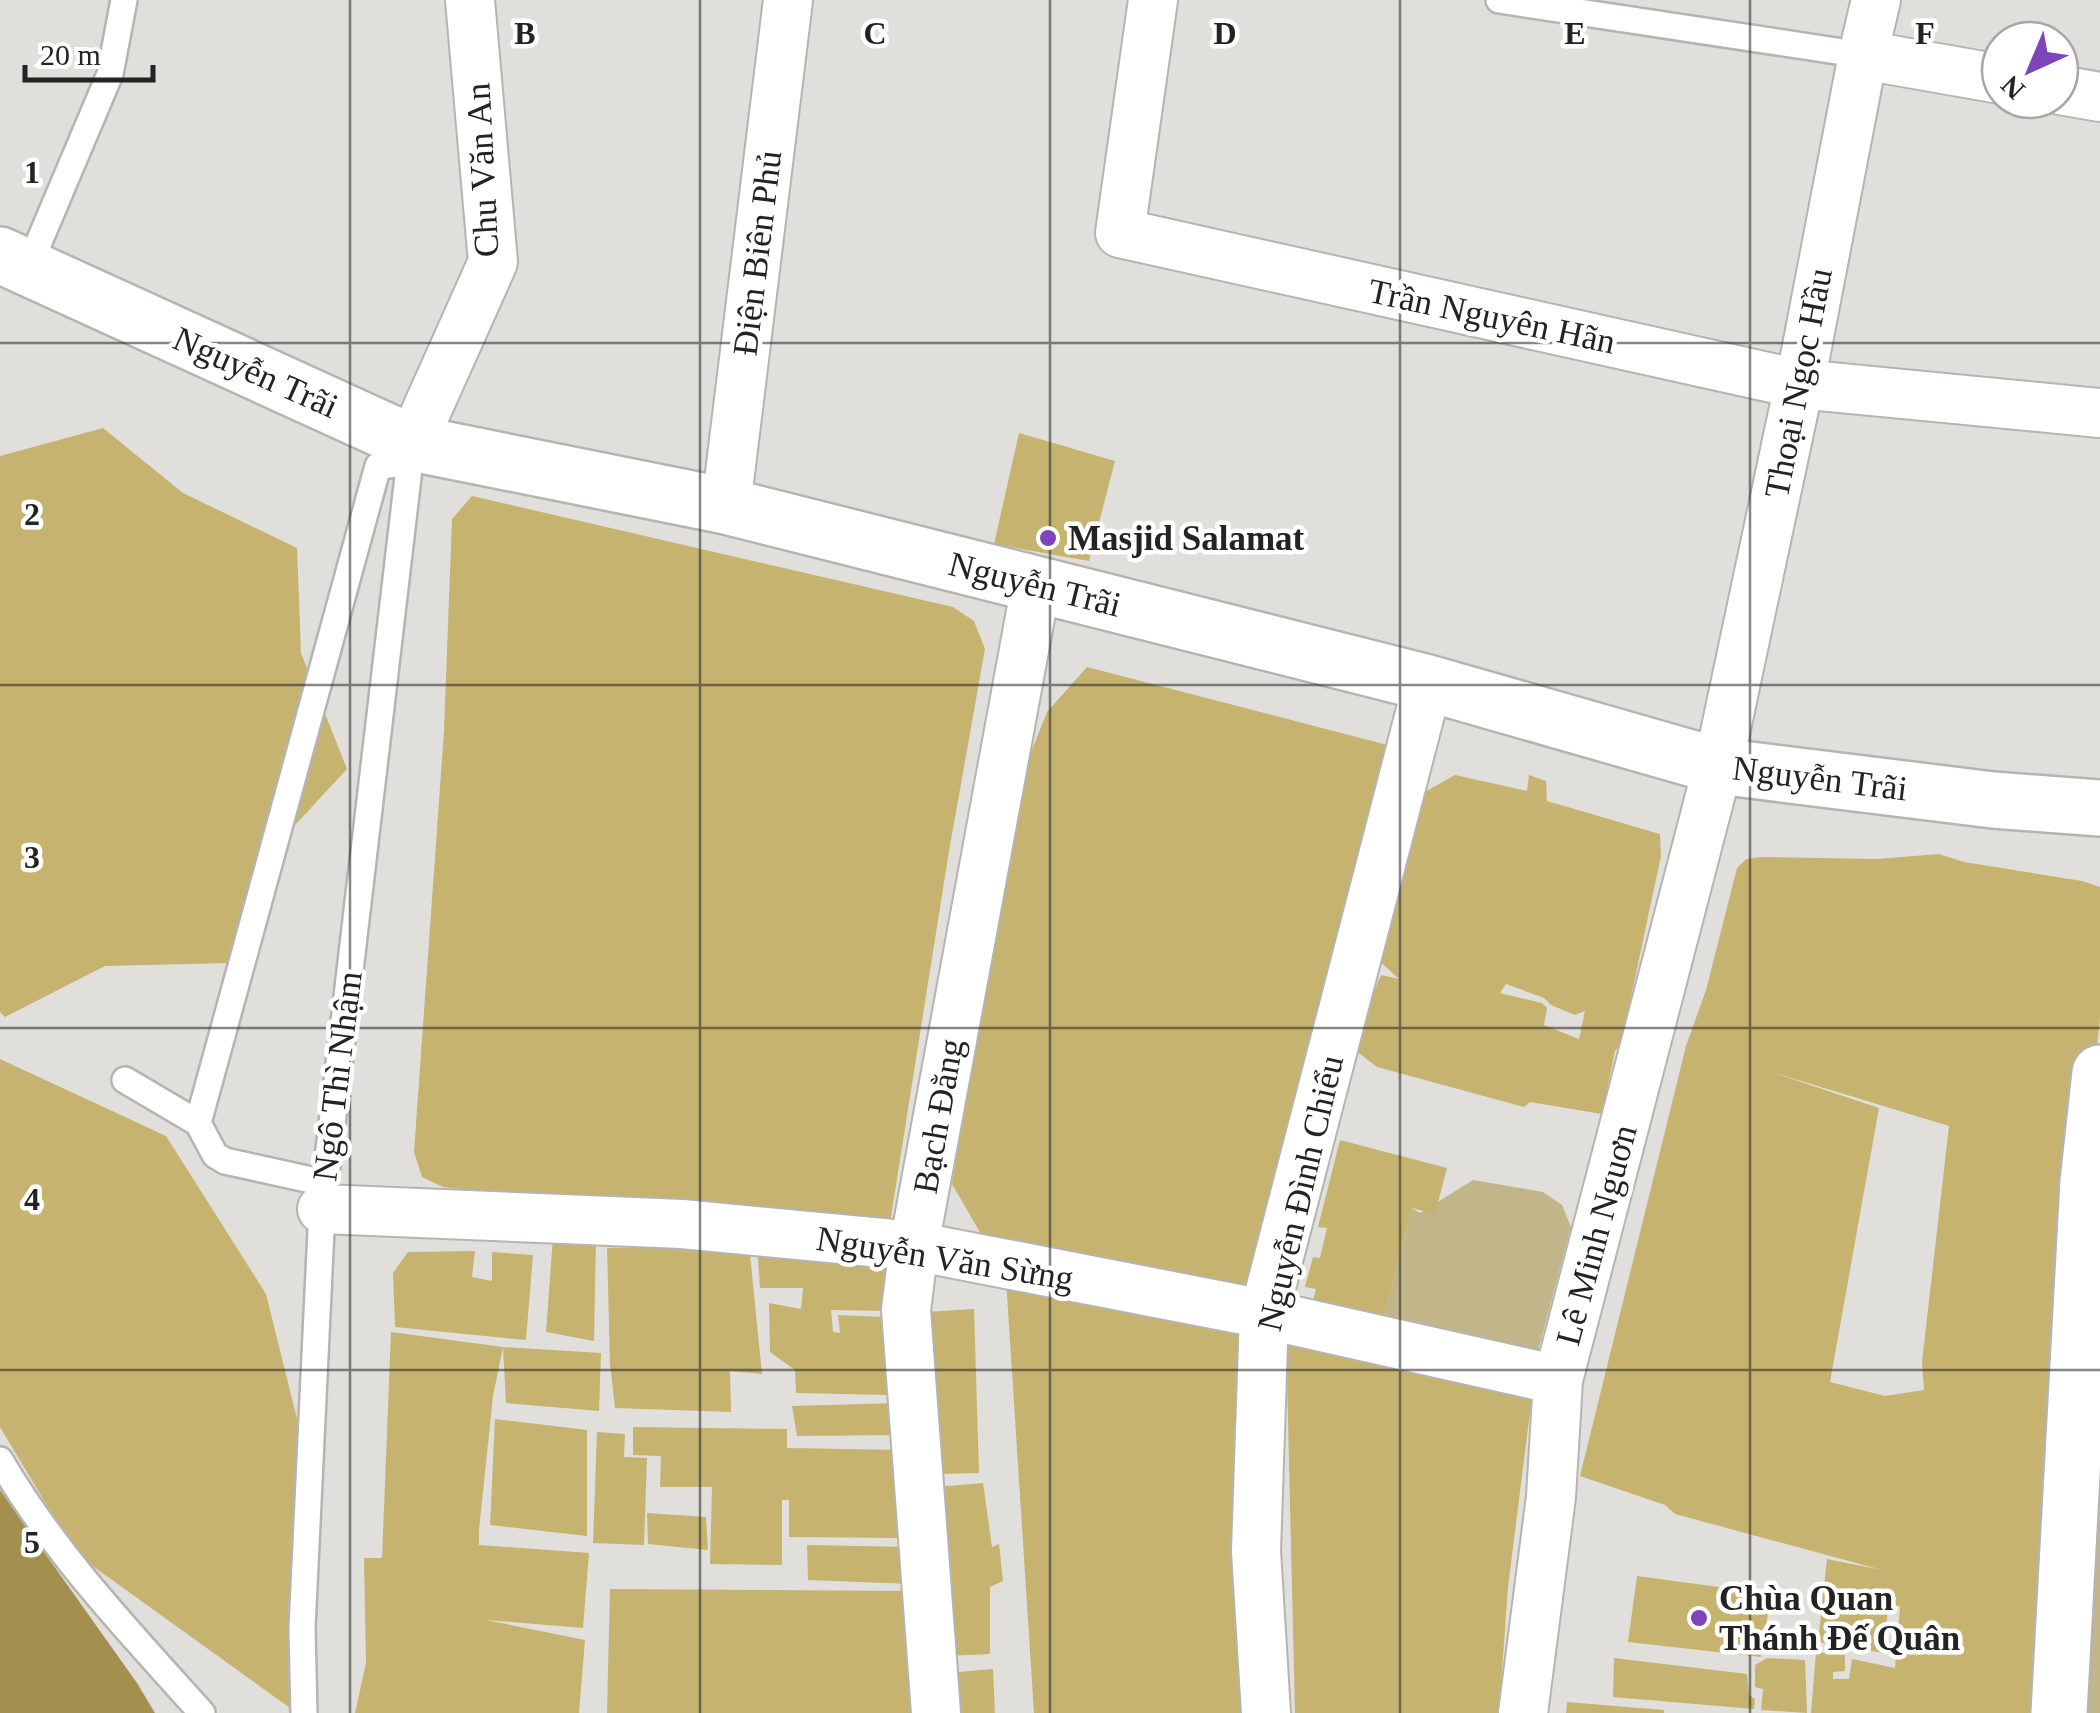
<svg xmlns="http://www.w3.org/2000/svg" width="2100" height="1713" viewBox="0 0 2100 1713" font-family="Georgia,serif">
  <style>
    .green { fill: #c2b58a }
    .water { fill: #a4904e }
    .building { fill: #c7b370; fill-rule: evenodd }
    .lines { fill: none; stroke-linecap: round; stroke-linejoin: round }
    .service-casing { stroke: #b5b4b1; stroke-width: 30 }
    .minor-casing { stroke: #b5b4b1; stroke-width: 52 }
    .tertiary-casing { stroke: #b5b4b1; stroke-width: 60 }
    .service { stroke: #fff; stroke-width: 25 }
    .minor { stroke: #fff; stroke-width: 48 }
    .tertiary { stroke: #fff; stroke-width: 55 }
    .grid { fill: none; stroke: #232322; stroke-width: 2.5; stroke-opacity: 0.55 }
    .poi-dot { fill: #7e44ba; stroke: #fff; stroke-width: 4 }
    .labels { text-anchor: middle; stroke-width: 9; stroke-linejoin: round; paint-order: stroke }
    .street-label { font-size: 35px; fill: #232322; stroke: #fff }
    .poi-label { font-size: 35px; font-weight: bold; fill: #232322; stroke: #fff; text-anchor: start }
    .grid-label { font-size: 32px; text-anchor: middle; font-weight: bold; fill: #232322; stroke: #fff; stroke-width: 9; stroke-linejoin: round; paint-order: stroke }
  </style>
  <rect width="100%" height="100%" fill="#e0dfdb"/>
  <path class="green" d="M 1473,1180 L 1543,1192 L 1562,1205 L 1571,1227 L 1536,1359 L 1382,1324 L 1412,1208 L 1420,1213 Z
    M 2100,1223 L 2100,1713 L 2064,1713 Z"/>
  <path class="water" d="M 0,1490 L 137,1683 L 155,1713 L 0,1713 Z"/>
  <path class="building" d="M 103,428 L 183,493 L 297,548 L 301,653 L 347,769 L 269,853 L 230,963 L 105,966 L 5,1017 L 0,1012 L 0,456 Z
    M 1019,433 L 1115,461 L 1089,561 L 994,544 Z
    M 472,496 L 953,607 L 974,621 L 985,649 L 949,851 L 889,1229 L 607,1208 L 443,1187 L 422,1177 L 414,1152 L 444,731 L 452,519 Z
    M 1087,667 L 1403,749 L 1253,1301 L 985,1241 L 952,1184 L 978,1031 L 1006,815 L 1047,712 Z
    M 1455,775 L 1527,791 L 1529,775 L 1546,781 L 1547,801 L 1660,834 L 1661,856 L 1621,1044 L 1615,1051 L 1602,1114 L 1530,1102 L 1524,1107 L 1377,1067 L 1355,1050 L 1359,989 L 1375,989 L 1381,975 L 1399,979 L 1372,954 L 1410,821 L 1425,792 ZM 1506,984 L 1544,998 L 1551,1005 L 1575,1015 L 1585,1011 L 1579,1039 L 1544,1025 L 1547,1008 L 1542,1003 L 1500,993 Z
    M 1939,854 L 1964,862 L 2082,881 L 2100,887 L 2100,1019 L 2082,1171 L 2044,1713 L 1811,1713 L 1816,1652 L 1845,1655 L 1845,1671 L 1833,1672 L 1833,1679 L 1849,1679 L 1852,1659 L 1895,1668 L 1900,1606 L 1888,1607 L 1884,1653 L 1818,1642 L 1827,1559 L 1882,1570 L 1675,1514 L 1665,1505 L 1580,1476 L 1686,1046 L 1706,990 L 1737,868 L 1746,859 L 1761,857 L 1877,859 ZM 1768,1071 L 1949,1126 L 1922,1362 L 1924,1390 L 1885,1396 L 1830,1382 L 1879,1108 Z
    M 0,1059 L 166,1136 L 266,1294 L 304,1447 L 290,1708 L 76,1554 L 0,1427 Z
    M 1340,1140 L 1447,1168 L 1435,1214 L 1412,1208 L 1382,1324 L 1312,1305 L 1316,1289 L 1305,1287 L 1313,1257 L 1320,1258 L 1327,1228 L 1318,1227 Z
    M 553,1237 L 596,1237 L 594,1341 L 546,1332 Z
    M 749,1244 L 762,1374 L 730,1371 L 731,1412 L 615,1408 L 610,1364 L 607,1248 Z
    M 757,1244 L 902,1245 L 889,1311 L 831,1310 L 833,1332 L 840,1333 L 838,1315 L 881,1317 L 882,1333 L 891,1333 L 889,1395 L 796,1393 L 795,1370 L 770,1352 L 769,1303 L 801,1309 L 803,1288 L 760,1288 Z
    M 475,1251 L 472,1277 L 492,1281 L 492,1252 L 533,1255 L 526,1340 L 395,1327 L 393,1273 L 408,1252 Z
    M 1006,1279 L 1257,1330 L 1256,1713 L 1034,1713 Z
    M 974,1309 L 979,1473 L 938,1474 L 926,1312 Z
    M 391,1332 L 503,1347 L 601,1353 L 599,1411 L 506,1403 L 503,1347 L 493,1396 L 479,1530 L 479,1545 L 589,1553 L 583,1628 L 486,1620 L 585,1640 L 579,1713 L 355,1713 L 366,1663 L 364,1558 L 382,1558 Z
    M 1286,1336 L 1533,1388 L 1508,1587 L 1499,1713 L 1295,1713 Z
    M 898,1403 L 901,1435 L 797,1436 L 792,1406 Z
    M 495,1419 L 587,1430 L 587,1536 L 490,1525 Z
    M 633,1427 L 787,1429 L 787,1448 L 901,1450 L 900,1538 L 789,1537 L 789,1500 L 782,1500 L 782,1565 L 710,1564 L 712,1487 L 660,1487 L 661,1456 L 633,1455 Z
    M 597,1432 L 625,1434 L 624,1457 L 647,1458 L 644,1545 L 593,1543 Z
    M 983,1483 L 992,1547 L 999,1544 L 1003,1581 L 990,1587 L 990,1654 L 946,1656 L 935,1487 Z
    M 647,1513 L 706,1517 L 708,1550 L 648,1544 Z
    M 807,1545 L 909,1547 L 911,1584 L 808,1580 Z
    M 1637,1576 L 1771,1594 L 1761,1657 L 1628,1642 Z
    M 610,1589 L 916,1591 L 912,1713 L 607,1713 Z
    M 1614,1658 L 1747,1674 L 1749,1695 L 1755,1699 L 1754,1709 L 1613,1697 Z
    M 1767,1658 L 1805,1660 L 1807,1713 L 1761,1710 L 1763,1689 L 1755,1687 L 1755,1665 Z
    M 993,1669 L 995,1713 L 949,1713 L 947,1673 Z
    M 1567,1702 L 1664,1710 L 1664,1713 L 1566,1713 Z"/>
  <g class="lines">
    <g class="service-casing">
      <path id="service" d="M 1499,0 L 1863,55
        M 28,268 L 110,74 L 124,0
        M 125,1080 L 198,1123 L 215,1155 L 225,1161 L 325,1183
        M 198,1123 L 378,466 L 409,463
        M 0,1460 C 54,1553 130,1633 202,1713
        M 304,1713 L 302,1628 L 322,1209 L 412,443"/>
    </g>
    <g class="minor-casing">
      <path id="minor" d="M 1153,0 L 1120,233 L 1799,384 L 2100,413
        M 1863,55 L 2000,79
        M 2060,90 L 2100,97
        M 412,443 L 493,262 L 470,0
        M 726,506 L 788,0
        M 322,1209 L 682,1224 L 914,1246 L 1264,1314 L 1558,1380
        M 936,1713 L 906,1310 L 914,1246 L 1036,585
        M 1266,1713 L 1256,1551 L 1264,1314 L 1428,683
        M 1523,1713 L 1551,1497 L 1558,1380 L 1718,766 L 1806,352 L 1863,55 L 1876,0"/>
    </g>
    <g class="tertiary-casing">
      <path id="tertiary" d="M 0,255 L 412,443 L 726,506 L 1428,683 L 1718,766 L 1993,800 L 2100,808
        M 2059,1713 L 2088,1182 L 2100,1073"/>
    </g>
    <use href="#service" class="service"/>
    <use href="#minor" class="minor"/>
    <use href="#tertiary" class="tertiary"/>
  </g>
  <path class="grid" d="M 350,0 L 350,1713M 700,0 L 700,1713M 1050,0 L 1050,1713M 1400,0 L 1400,1713M 1750,0 L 1750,1713M 0,343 L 2100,343M 0,685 L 2100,685M 0,1028 L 2100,1028M 0,1370 L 2100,1370"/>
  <g class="poi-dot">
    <circle cx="1048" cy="538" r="10"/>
    <circle cx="1699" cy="1618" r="10"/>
  </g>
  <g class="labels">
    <g class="street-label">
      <text transform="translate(482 170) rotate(-93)" y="12">Chu Văn An</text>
      <text transform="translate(757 253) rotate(-83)" y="12">Điện Biên Phủ</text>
      <text transform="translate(1492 316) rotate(12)" y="12">Trần Nguyên Hãn</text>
      <text transform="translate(256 372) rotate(24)" y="12">Nguyễn Trãi</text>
      <text transform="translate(1798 383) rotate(-79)" y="12">Thoại Ngọc Hầu</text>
      <text transform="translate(1035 584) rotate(14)" y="12">Nguyễn Trãi</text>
      <text transform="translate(1820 778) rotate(7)" y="12">Nguyễn Trãi</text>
      <text transform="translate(337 1076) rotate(-83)" y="12">Ngô Thì Nhậm</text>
      <text transform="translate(938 1116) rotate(-80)" y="12">Bạch Đằng</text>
      <text transform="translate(1300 1193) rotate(-77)" y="12">Nguyễn Đình Chiểu</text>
      <text transform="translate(1596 1235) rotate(-75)" y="12">Lê Minh Nguơn</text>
      <text transform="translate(945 1258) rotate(9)" y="12">Nguyễn Văn Sừng</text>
    </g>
    <g class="poi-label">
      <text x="1068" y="550">Masjid Salamat</text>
      <text x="1719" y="1610">Chùa Quan<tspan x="1719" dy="40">Thánh Đế Quân</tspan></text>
    </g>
  </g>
  <g class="grid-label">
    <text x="525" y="44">B</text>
    <text x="875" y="44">C</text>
    <text x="1225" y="44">D</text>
    <text x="1575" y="44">E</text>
    <text x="1925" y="44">F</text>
    <text x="32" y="183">1</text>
    <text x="32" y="525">2</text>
    <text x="32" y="868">3</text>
    <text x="32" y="1210">4</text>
    <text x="32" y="1553">5</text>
  </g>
  <g transform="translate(2030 70) rotate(224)"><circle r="48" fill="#ffffff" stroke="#a7a7a7" stroke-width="2.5"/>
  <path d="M0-8L18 38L0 25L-18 38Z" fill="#7e44ba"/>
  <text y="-15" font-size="28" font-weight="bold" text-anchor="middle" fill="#232322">N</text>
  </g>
  <path d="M25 65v15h128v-15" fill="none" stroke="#232322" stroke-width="5"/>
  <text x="40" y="65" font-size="30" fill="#232322" stroke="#ffffff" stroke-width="8" paint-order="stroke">20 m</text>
</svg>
